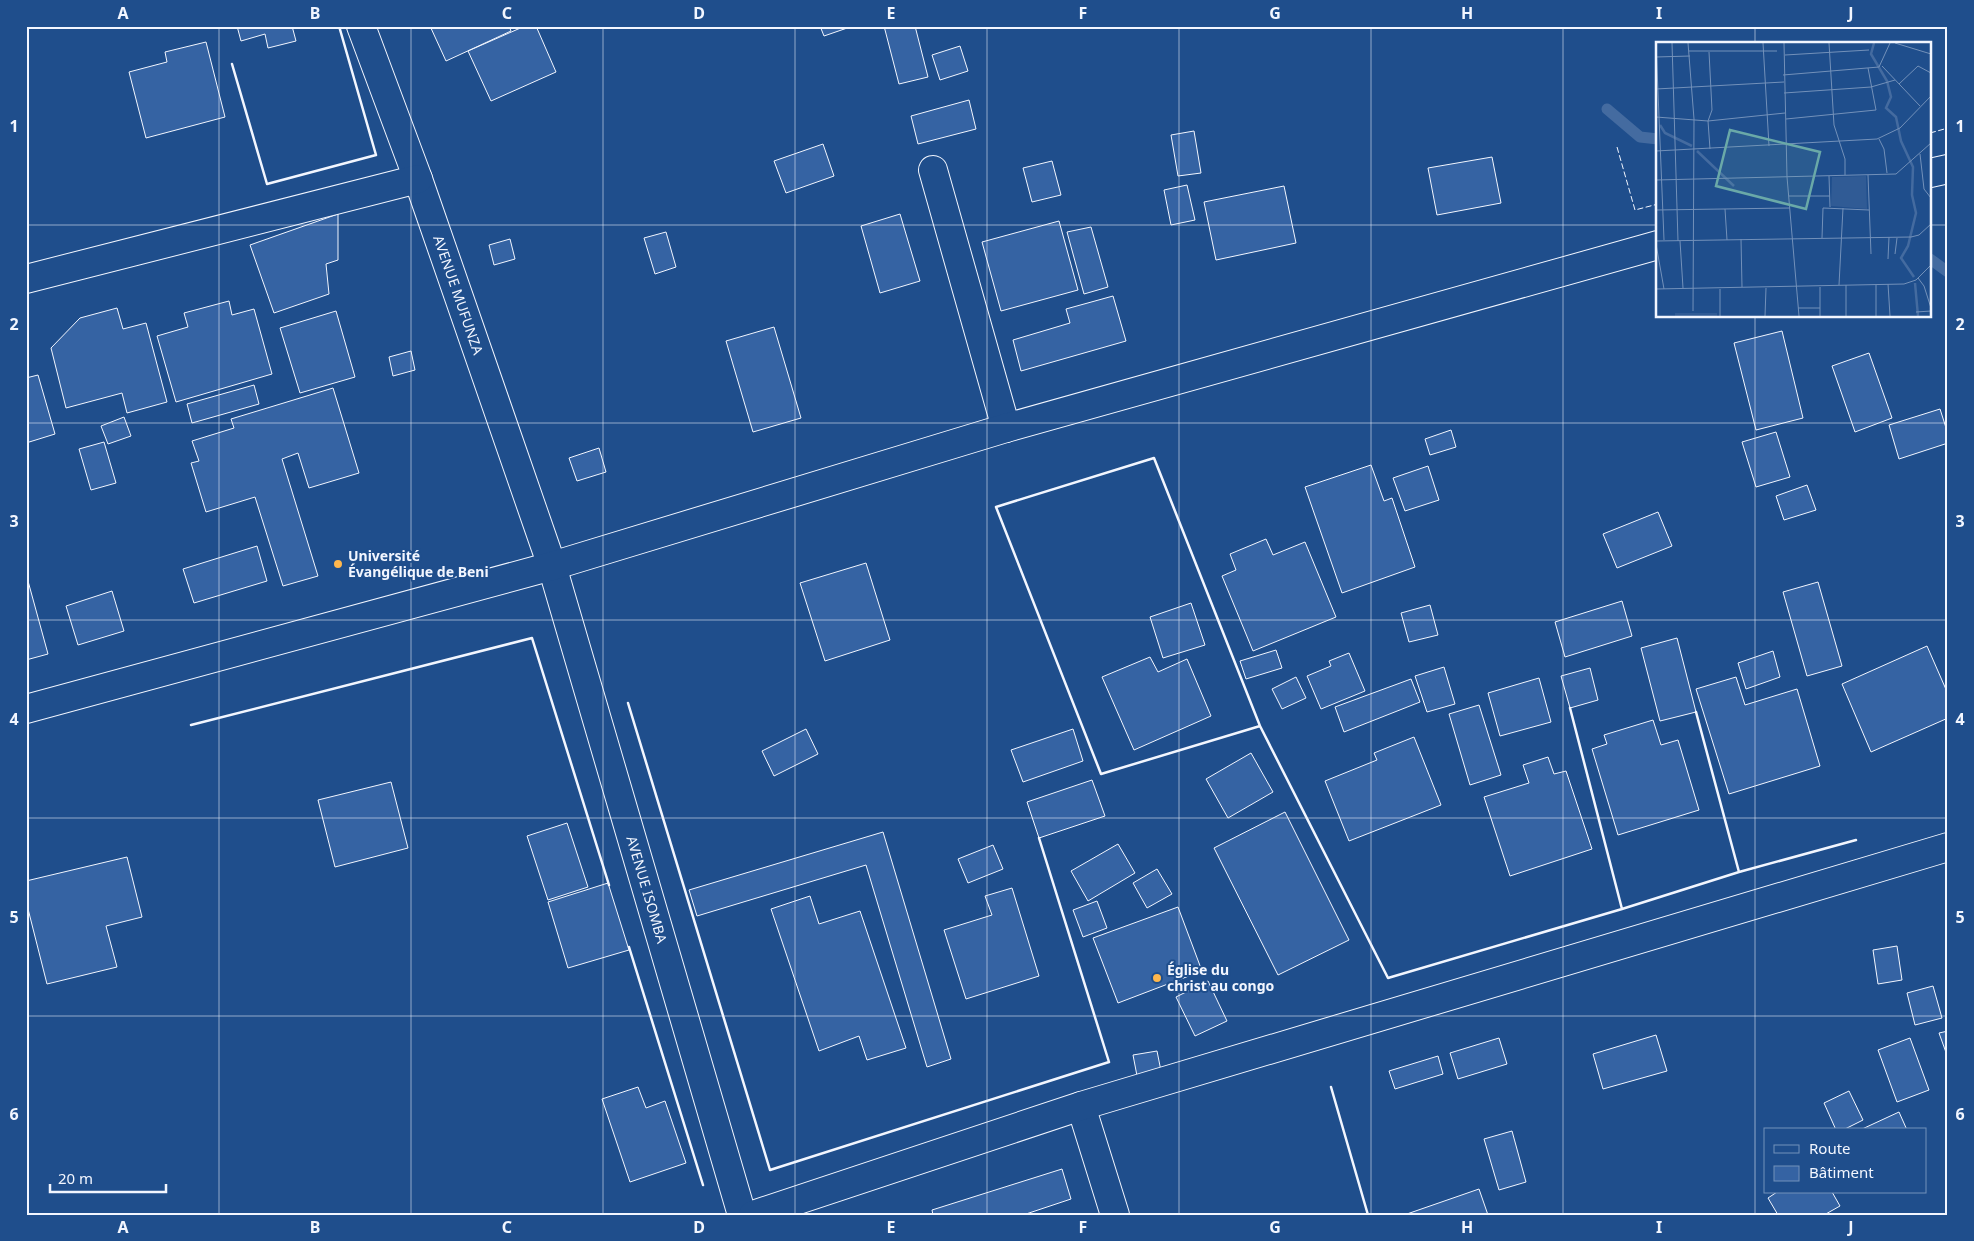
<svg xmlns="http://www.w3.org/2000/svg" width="1974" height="1241" viewBox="0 0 1974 1241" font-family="'Noto Sans',sans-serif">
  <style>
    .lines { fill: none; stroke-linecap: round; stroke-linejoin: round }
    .stream { stroke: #446ba0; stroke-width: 11 }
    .building { fill: #3563a3; stroke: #f2f6ff }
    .street-casing { stroke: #f2f6ff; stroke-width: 30 }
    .street { stroke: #1f4e8c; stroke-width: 28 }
    .fence { stroke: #f2f6ff; stroke-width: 1; stroke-dasharray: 6 2.5; stroke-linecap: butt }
    .wall { stroke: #f2f6ff; stroke-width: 2.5 }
    .grid { fill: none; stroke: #f2f6ff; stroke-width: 1; stroke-opacity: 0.55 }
    .poi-dot { fill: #ffb74d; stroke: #1f4e8c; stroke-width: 2 }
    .labels { text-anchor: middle; stroke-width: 4; stroke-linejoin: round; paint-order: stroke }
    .street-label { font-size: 14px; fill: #f2f6ff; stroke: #1f4e8c }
    .poi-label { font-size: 14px; font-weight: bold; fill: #f2f6ff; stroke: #1f4e8c; text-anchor: start }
    .inset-river { fill: none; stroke: #446ba0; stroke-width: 2.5 }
    .inset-road { fill: none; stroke: #7391ba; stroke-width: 1 }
    .view { fill: #6aa9a8; fill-opacity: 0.15; stroke: #6aa9a8; stroke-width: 2.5 }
    .inset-edge { fill: none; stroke: #f2f6ff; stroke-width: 2.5 }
    .neatline { fill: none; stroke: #f2f6ff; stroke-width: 2 }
    .grid-label { font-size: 16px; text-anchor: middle; font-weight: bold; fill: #f2f6ff }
  </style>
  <rect width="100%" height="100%" fill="#1f4e8c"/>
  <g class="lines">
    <path class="stream" d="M 1607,109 L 1640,137 L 1658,139
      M 1930,259 L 1948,272"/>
  </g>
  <path class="building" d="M 237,26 L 292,26 L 296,41 L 268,48 L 265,34 L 241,41 Z
    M 430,26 L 509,26 L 511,31 L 446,61 Z
    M 525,26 L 536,26 L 556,72 L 491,101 L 468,51 Z
    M 820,26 L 853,26 L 824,36 Z
    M 884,26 L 915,26 L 928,77 L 899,84 Z
    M 206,42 L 225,117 L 146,138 L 129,72 L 167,62 L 165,52 Z
    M 960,46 L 968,71 L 940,80 L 932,55 Z
    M 969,100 L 976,129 L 918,144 L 911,116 Z
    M 1194,131 L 1201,173 L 1178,176 L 1171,135 Z
    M 823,144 L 834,176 L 786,193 L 774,161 Z
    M 1492,157 L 1501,203 L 1437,215 L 1428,168 Z
    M 1052,161 L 1061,195 L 1032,202 L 1023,168 Z
    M 1187,185 L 1195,220 L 1171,225 L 1164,190 Z
    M 1284,186 L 1296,243 L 1216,260 L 1204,202 Z
    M 338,214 L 338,260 L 326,264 L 329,294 L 274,313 L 250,245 Z
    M 900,214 L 920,281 L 880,293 L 861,226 Z
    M 1059,221 L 1078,290 L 1001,311 L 982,242 Z
    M 1091,227 L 1108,287 L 1084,294 L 1067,232 Z
    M 666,232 L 676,267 L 655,274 L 644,238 Z
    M 510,239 L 515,259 L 494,265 L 489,245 Z
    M 1113,296 L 1126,341 L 1021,371 L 1013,340 L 1070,323 L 1066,309 Z
    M 229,301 L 232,315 L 254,309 L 272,374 L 176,402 L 157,336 L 188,327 L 184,313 Z
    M 117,308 L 123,329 L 146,323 L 167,402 L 127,413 L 122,393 L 66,408 L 51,348 L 80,318 Z
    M 336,311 L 355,377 L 300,393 L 280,328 Z
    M 774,327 L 801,418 L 753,432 L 726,341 Z
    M 1782,331 L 1803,418 L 1756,430 L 1734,343 Z
    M 411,351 L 415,370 L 393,376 L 389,357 Z
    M 1869,353 L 1892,418 L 1855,432 L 1832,366 Z
    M 38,375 L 55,434 L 26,443 L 26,378 Z
    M 254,385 L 259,404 L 192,423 L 187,404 Z
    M 333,388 L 359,473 L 309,488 L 298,453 L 282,459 L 318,576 L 283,586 L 255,497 L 206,512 L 191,463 L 199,461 L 192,441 L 234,428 L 231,419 Z
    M 1940,409 L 1948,434 L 1948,443 L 1899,459 L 1889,425 Z
    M 124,417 L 131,436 L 108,444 L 101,426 Z
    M 1451,430 L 1456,447 L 1430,455 L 1425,439 Z
    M 1776,432 L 1790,477 L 1756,487 L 1742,442 Z
    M 104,442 L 116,483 L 91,490 L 79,449 Z
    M 599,448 L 606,472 L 577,481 L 569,458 Z
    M 1371,465 L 1384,501 L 1392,498 L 1415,567 L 1342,593 L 1305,487 Z
    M 1428,466 L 1439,500 L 1405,511 L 1393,478 Z
    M 1807,485 L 1816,510 L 1784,520 L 1776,496 Z
    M 1658,512 L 1672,546 L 1617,568 L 1603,534 Z
    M 1266,539 L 1273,555 L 1305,542 L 1336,617 L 1253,651 L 1222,576 L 1236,570 L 1230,554 Z
    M 257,546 L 267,581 L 194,603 L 183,569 Z
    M 866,563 L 890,640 L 825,661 L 800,583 Z
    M 28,581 L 48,654 L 26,660 L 26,582 Z
    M 1818,582 L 1842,666 L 1807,676 L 1783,592 Z
    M 112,591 L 124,631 L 78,645 L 66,606 Z
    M 1622,601 L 1632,636 L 1565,657 L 1555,622 Z
    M 1191,603 L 1205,645 L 1163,658 L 1150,617 Z
    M 1430,605 L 1438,635 L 1409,642 L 1401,613 Z
    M 1677,638 L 1696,712 L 1660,721 L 1641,648 Z
    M 1927,646 L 1948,694 L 1948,718 L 1871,752 L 1842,684 Z
    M 1276,650 L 1282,668 L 1246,679 L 1240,661 Z
    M 1773,651 L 1780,677 L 1746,689 L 1738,663 Z
    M 1349,653 L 1365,691 L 1321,709 L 1307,676 L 1331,666 L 1329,661 Z
    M 1150,657 L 1158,672 L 1187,659 L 1211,716 L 1134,750 L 1102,677 Z
    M 1444,667 L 1455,704 L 1427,712 L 1415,676 Z
    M 1590,668 L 1598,700 L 1570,708 L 1561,676 Z
    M 1296,677 L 1306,698 L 1282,709 L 1272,689 Z
    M 1736,677 L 1745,705 L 1797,689 L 1820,766 L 1729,794 L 1696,689 Z
    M 1539,678 L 1551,722 L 1500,736 L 1488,693 Z
    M 1411,679 L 1420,702 L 1344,732 L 1335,707 Z
    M 1479,705 L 1501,775 L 1470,785 L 1449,714 Z
    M 1653,720 L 1661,745 L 1678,740 L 1699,810 L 1618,835 L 1592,749 L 1607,744 L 1604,735 Z
    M 806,729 L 818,754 L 774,776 L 762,751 Z
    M 1073,729 L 1083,761 L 1023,782 L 1011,750 Z
    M 1414,737 L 1441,805 L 1349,841 L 1325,781 L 1377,760 L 1374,753 Z
    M 1251,753 L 1273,792 L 1228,818 L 1206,779 Z
    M 1548,757 L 1554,774 L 1566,771 L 1592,849 L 1510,876 L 1484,797 L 1529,783 L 1523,765 Z
    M 1092,780 L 1105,816 L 1039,838 L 1027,802 Z
    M 391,782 L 408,848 L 335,867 L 318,800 Z
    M 1285,812 L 1349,940 L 1278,975 L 1214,848 Z
    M 567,823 L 588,887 L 548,900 L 527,836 Z
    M 883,832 L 951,1059 L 927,1067 L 866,865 L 697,916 L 689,890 Z
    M 1118,844 L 1135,873 L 1088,901 L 1071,871 Z
    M 993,845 L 1003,869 L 968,883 L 958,859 Z
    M 127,857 L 142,917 L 106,926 L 117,967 L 47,984 L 26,901 L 26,881 Z
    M 1157,869 L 1172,894 L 1147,908 L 1133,883 Z
    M 608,883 L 629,950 L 568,968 L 548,902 Z
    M 1012,888 L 1039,976 L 966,999 L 944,930 L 992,915 L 985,896 Z
    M 810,896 L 819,924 L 860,911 L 906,1048 L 867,1060 L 859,1036 L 819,1051 L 771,909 Z
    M 1097,901 L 1107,928 L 1083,937 L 1073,910 Z
    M 1178,907 L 1202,971 L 1118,1003 L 1093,938 Z
    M 1897,946 L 1902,980 L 1878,984 L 1873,950 Z
    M 1208,981 L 1227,1021 L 1195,1036 L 1176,997 Z
    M 1933,986 L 1942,1018 L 1915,1025 L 1907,993 Z
    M 1948,1031 L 1948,1058 L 1939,1033 Z
    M 1656,1035 L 1667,1071 L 1603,1089 L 1593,1054 Z
    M 1499,1038 L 1507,1064 L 1458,1079 L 1450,1053 Z
    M 1910,1038 L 1929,1090 L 1897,1102 L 1878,1050 Z
    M 1157,1051 L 1162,1076 L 1138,1081 L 1133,1055 Z
    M 1438,1056 L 1443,1074 L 1395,1089 L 1389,1071 Z
    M 638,1087 L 646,1108 L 665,1101 L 686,1163 L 630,1182 L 602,1099 Z
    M 1849,1091 L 1863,1120 L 1843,1130 L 1836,1130 L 1824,1103 Z
    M 1899,1112 L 1907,1130 L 1860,1130 Z
    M 1512,1131 L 1526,1182 L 1499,1190 L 1484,1139 Z
    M 1062,1169 L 1071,1199 L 1023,1215 L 933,1215 L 932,1210 Z
    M 1479,1189 L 1488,1215 L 1404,1215 Z
    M 1777,1192 L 1832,1192 L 1840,1206 L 1824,1215 L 1778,1215 L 1768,1198 Z"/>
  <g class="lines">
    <g class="street-casing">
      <g id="street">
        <path id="s1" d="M 361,26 L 418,179 L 552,566 L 742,1215"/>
        <path d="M 933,170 L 1006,428"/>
        <path d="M 1930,173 L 1948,169"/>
        <path d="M 26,279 L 418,179"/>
        <path d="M 26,709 L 552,566 L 1006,428 L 1658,245"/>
        <path d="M 1081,1106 L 1115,1215"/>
        <path d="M 753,1215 L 1081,1106 L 1948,847"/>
      </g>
    </g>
    <use href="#street" class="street"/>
    <path class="fence" d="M 1930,133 L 1948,128
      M 1617,147 L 1635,210 L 1658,204"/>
    <path class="wall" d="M 232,64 L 267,184 L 376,155 L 339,26
      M 1154,458 L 1260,726 L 1101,774 L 996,507 Z
      M 628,703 L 770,1170 L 1109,1062 L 1039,838
      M 191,725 L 532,638 L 609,885
      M 1260,726 L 1388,978 L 1622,909 L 1570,708
      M 1739,872 L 1856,840
      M 1622,909 L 1739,872 L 1696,712
      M 629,947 L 703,1185
      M 1331,1087 L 1368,1215"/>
  </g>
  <path class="grid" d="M 219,26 L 219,1215M 411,26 L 411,1215M 603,26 L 603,1215M 795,26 L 795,1215M 987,26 L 987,1215M 1179,26 L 1179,1215M 1371,26 L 1371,1215M 1563,26 L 1563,1215M 1755,26 L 1755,44M 26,225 L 1658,225M 1930,225 L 1948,225M 1755,316 L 1755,1215M 26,423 L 1948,423M 26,620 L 1948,620M 26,818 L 1948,818M 26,1016 L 1948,1016"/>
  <g class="poi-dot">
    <circle cx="338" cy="564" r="5"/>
    <circle cx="1157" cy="978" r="5"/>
  </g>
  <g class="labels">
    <g class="street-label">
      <text dy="5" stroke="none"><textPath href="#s1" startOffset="286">AVENUE MUFUNZA</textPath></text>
      <text dy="5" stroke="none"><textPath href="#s1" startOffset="910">AVENUE ISOMBA</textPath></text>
    </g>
    <g class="poi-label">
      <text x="348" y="561">Université<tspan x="348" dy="16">Évangélique de Beni</tspan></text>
      <text x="1167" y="975">Église du<tspan x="1167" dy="16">christ au congo</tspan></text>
    </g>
  </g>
  <g transform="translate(1656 42)">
    <rect width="275" height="275" fill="#1f4e8c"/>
    <path d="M 210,134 L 211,167 L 175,164 L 176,135 ZM 19,271 L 61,271 L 61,274 L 19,274 Z" fill="#305b95"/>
    <path class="inset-river" d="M 218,1 L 215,12 L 231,39 L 235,55 L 230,66 L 240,75 L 245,99 L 257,125 L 256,153 L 260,171 L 252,204 L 245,216 L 258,235M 4,83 L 9,91 L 36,104M 41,109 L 78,144M 259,241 L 262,274"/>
    <path class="inset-road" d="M 0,1 L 8,198M 16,1 L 22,199M 32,1 L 38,77 L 37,269M 107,1 L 113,104M 128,1 L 131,135 L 143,274M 173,1 L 178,83 L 189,117 L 189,133M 239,1 L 275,12M 33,9 L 121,9M 53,10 L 56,68 L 52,79 L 54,107M 129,13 L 213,8M 0,15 L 34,14M 226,24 L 264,64M 127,33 L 223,25 L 234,1M 243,42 L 262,24 L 275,31M 0,47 L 128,40M 128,51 L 215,45 L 239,38M 0,75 L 52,79 L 129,71M 130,77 L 220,68 L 212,26M 223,97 L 228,107 L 231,131M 0,109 L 221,97 L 244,86 L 275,54M 264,112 L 268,147 L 275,156M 212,133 L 215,212M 173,134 L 174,165M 0,138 L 240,132 L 275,101M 133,154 L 174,154M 69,167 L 71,198M 0,168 L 134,166M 166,196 L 167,166 L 213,168M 85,197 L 86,245M 0,199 L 255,195 L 263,193 L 275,182M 24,199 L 27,246M 0,202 L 8,247M 239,212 L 241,196M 232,217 L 233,195M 262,236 L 268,244 L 275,266M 232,242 L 234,274M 183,243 L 187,166M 220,243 L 220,274M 164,245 L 164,274M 0,247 L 248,242 L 260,238 L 275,223M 64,247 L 64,274M 142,266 L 164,266M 260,270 L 275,269M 109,274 L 110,246M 190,274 L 190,243"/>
    <path class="view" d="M 74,88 L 164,110 L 150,167 L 60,144 Z"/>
    <rect width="275" height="275" class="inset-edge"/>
  </g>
  <rect width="1974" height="1241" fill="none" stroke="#1f4e8c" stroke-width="55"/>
  <rect x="1764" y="1128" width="162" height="65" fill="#1f4e8c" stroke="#7391ba"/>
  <rect x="1774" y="1145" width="25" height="8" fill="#1f4e8c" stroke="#7391ba"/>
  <text x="1809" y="1154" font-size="15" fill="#f2f6ff">Route</text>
  <rect x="1774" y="1166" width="25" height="15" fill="#3563a3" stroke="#7391ba"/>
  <text x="1809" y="1178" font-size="15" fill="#f2f6ff">Bâtiment</text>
  <path d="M50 1184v8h116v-8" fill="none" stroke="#f2f6ff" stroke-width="2.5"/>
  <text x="58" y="1184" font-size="15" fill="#f2f6ff" stroke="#1f4e8c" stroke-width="4" paint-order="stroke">20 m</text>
  <rect x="28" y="28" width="1918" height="1186" class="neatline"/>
  <g class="grid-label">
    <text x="123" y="19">A</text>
    <text x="315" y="19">B</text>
    <text x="507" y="19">C</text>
    <text x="699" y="19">D</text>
    <text x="891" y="19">E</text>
    <text x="1083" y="19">F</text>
    <text x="1275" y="19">G</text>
    <text x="1467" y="19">H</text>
    <text x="1659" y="19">I</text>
    <text x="1851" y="19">J</text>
    <text x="14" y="132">1</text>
    <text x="1960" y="132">1</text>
    <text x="14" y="330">2</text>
    <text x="1960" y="330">2</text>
    <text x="14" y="527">3</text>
    <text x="1960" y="527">3</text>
    <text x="14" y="725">4</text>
    <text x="1960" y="725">4</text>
    <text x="14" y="923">5</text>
    <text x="1960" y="923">5</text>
    <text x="14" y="1120">6</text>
    <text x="1960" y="1120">6</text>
    <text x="123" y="1233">A</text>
    <text x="315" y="1233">B</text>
    <text x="507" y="1233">C</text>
    <text x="699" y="1233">D</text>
    <text x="891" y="1233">E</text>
    <text x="1083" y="1233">F</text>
    <text x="1275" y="1233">G</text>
    <text x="1467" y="1233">H</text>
    <text x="1659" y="1233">I</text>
    <text x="1851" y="1233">J</text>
  </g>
</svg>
